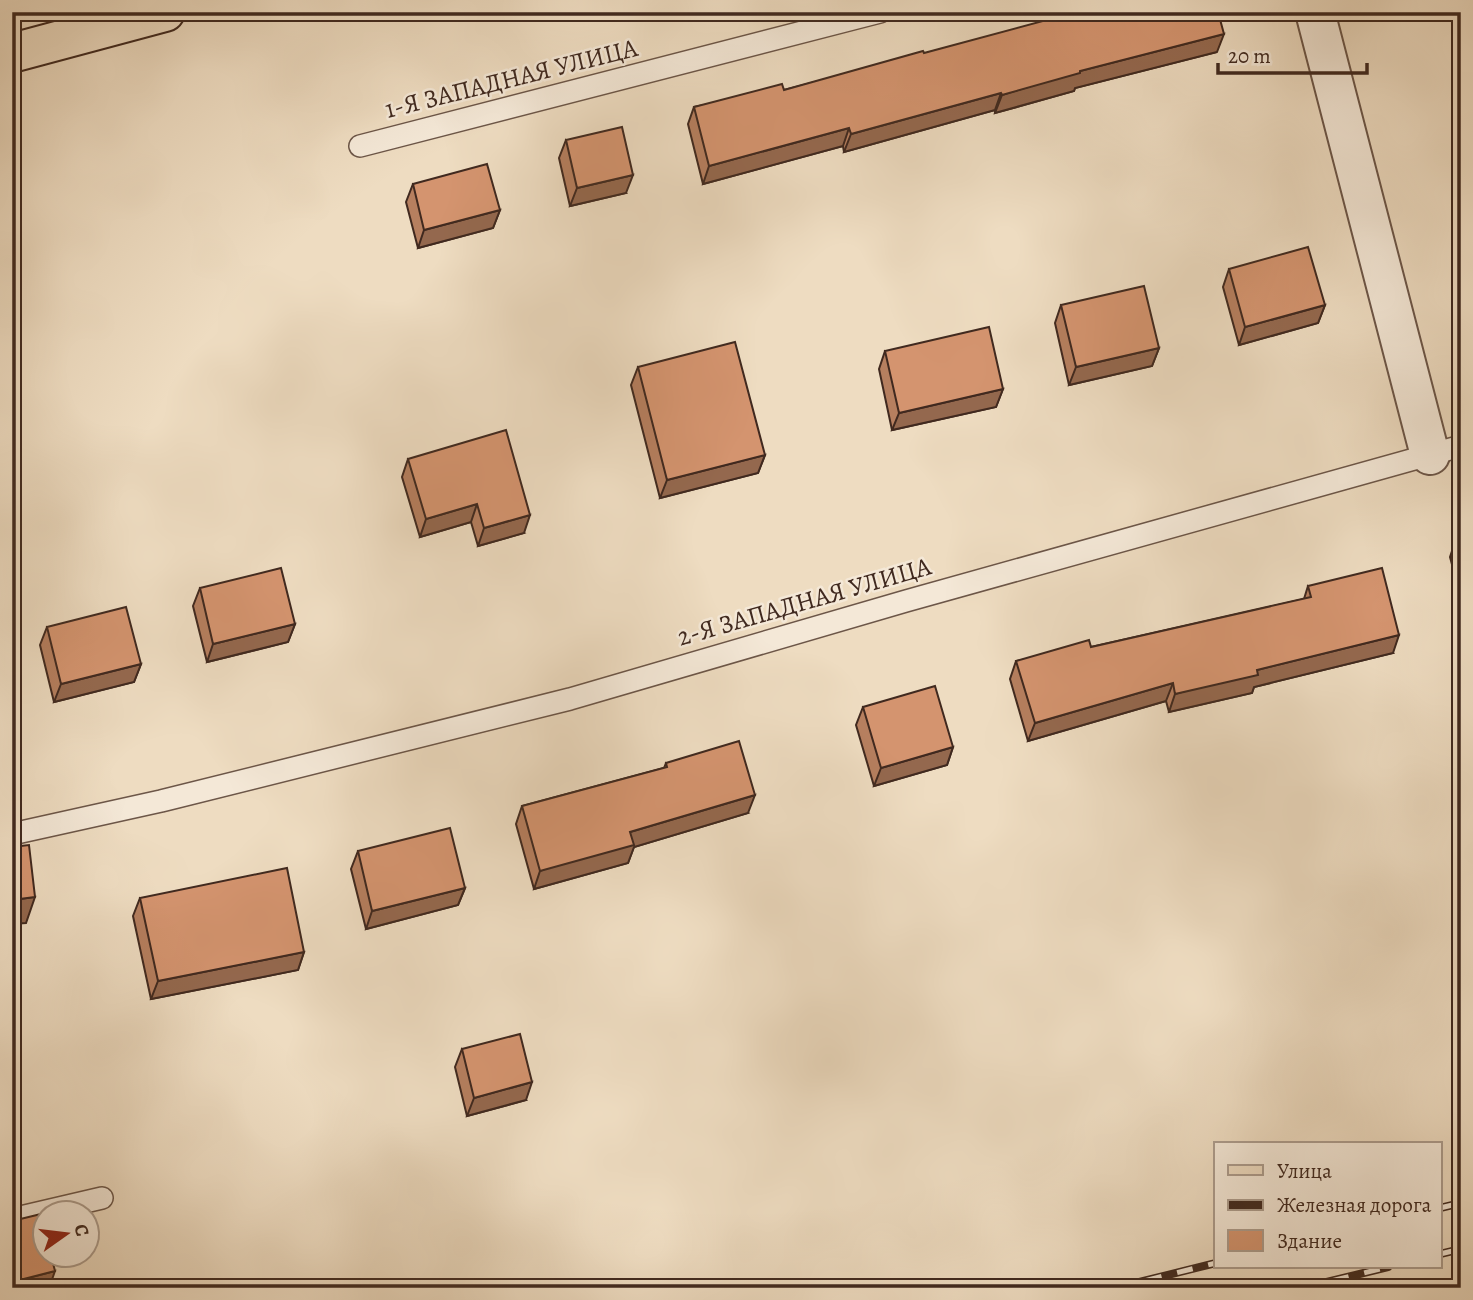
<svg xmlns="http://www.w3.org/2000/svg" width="1473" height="1300" viewBox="0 0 1473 1300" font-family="Alegreya,serif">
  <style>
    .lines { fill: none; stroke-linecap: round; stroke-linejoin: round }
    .service-casing { stroke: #6c5648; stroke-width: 24 }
    .minor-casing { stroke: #6c5648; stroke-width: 42 }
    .primary-casing { stroke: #40291f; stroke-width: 42 }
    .service { stroke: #f4e8d7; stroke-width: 21 }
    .minor { stroke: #f4e8d7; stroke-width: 38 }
    .primary { stroke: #eedcc1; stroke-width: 38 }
    .rail-casing { stroke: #40291f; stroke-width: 8 }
    .rail { stroke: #f4e8d7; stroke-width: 5; stroke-dasharray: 16; stroke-linecap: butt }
    .wall { fill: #b67f5f; stroke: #40291f; stroke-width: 2 }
    .shaded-wall { fill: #94684e; stroke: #40291f; stroke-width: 2 }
    .building { fill: #d4946f; stroke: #40291f; stroke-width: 2 }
    .labels { text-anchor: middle; stroke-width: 5; stroke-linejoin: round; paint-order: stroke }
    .street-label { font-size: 26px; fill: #40291f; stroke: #f4e8d7 }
  </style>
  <rect width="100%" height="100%" fill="#eedcc1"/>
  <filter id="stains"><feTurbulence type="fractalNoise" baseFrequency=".00286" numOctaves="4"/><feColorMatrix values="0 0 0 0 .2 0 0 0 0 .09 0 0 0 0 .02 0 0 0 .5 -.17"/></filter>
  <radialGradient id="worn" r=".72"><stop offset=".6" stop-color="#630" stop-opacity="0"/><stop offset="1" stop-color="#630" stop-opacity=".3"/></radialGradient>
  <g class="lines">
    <g class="service-casing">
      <path id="service" d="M 360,146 L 880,12
        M 12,834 L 161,801 L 570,699 L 906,601 L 1461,446
        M 12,1219 L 102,1198"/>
    </g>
    <g class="minor-casing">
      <path id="minor" d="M 1315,12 L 1430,455"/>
    </g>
    <g class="primary-casing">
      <path id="primary" d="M 12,53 L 165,12"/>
    </g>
    <use href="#service" class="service"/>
    <use href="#minor" class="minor"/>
    <use href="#primary" class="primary"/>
    <g class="rail-casing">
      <path id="rail" d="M 1440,1208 L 1461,1203
        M 1440,1254 L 1461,1249
        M 1115,1288 L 1216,1263
        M 1302,1288 L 1388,1267"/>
    </g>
    <use href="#rail" class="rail"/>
  </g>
  <path class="wall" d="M 1065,17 L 1217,52 L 1075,88 L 1074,91 L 995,113 L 995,110 L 844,152 L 843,146 L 703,184 L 688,124 L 694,107 L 784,90 Z
    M 566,140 L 626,193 L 570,206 L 559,158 Z
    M 413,184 L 500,210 L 493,228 L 418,248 L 406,202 Z
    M 1229,269 L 1325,305 L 1318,323 L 1239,345 L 1223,287 Z
    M 1061,305 L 1159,348 L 1152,366 L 1069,385 L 1055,323 Z
    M 885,351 L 1003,389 L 996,407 L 892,430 L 879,369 Z
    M 638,367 L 765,455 L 758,473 L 660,498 L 631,385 Z
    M 408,459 L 524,533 L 478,546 L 471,522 L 420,537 L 402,477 Z
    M 1461,538 L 1461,598 L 1450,557 L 1456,539 Z
    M 1308,586 L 1393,653 L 1254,687 L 1252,693 L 1169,712 L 1166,701 L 1028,741 L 1010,679 L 1016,661 L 1091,647 L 1304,599 Z
    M 200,588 L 295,624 L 288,642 L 207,662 L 193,606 Z
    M 47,627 L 141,664 L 134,682 L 54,702 L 40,645 Z
    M 863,707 L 953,747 L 947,765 L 874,786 L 856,725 Z
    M 666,763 L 748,813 L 634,847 L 628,863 L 534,889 L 516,824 L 522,806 L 664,768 Z
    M 358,851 L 465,888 L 458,905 L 366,929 L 351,869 Z
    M 140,898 L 304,952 L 298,970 L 151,999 L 133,916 Z
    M 462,1049 L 526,1100 L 467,1116 L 455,1067 Z"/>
  <path class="shaded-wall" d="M 1224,34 L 1217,52 L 1075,88 L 1074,91 L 995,113 L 1002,95 L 1080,71 Z
    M 1001,93 L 995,110 L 844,152 L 851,134 Z
    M 849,128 L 843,146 L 703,184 L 709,166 Z
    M 633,175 L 626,193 L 570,206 L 577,188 Z
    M 500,210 L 493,228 L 418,248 L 424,230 Z
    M 1325,305 L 1318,323 L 1239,345 L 1245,327 Z
    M 1159,348 L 1152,366 L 1069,385 L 1076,367 Z
    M 1003,389 L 996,407 L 892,430 L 899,413 Z
    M 765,455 L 758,473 L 660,498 L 667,480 Z
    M 477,504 L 471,522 L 420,537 L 426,519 Z
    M 530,515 L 524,533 L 478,546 L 484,528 Z
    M 295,624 L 288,642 L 207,662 L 213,644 Z
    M 1399,635 L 1393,653 L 1254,687 L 1252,693 L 1169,712 L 1175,694 L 1257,670 Z
    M 141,664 L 134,682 L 54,702 L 61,684 Z
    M 1173,683 L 1166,701 L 1028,741 L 1035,723 Z
    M 953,747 L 947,765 L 874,786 L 881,768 Z
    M 755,795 L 748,813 L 634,847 L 628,863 L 534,889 L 540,871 L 630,832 Z
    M 465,888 L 458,905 L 366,929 L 372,911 Z
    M 35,897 L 26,923 L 12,924 L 12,900 Z
    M 304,952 L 298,970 L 151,999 L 158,981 Z
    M 532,1082 L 526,1100 L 467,1116 L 474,1098 Z
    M 55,1271 L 49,1288 L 12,1288 L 12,1282 Z"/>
  <path class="building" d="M 1082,12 L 1218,12 L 1224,34 L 1080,71 L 1080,73 L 1002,95 L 1001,93 L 851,134 L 849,128 L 709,166 L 694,107 L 782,84 L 784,90 L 923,51 L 924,53 L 1065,15 L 1065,17 Z
    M 622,127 L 633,175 L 577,188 L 566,140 Z
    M 487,164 L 500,210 L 424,230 L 413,184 Z
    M 1308,247 L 1325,305 L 1245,327 L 1229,269 Z
    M 1144,286 L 1159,348 L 1076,367 L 1061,305 Z
    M 989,327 L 1003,389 L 899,413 L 885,351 Z
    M 735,342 L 765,455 L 667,480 L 638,367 Z
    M 506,430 L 530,515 L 484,528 L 477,504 L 426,519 L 408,459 Z
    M 1461,538 L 1461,556 L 1456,539 Z
    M 281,568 L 295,624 L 213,644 L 200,588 Z
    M 1382,568 L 1399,635 L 1257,670 L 1258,675 L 1175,694 L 1173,683 L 1035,723 L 1016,661 L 1089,640 L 1091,647 L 1311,597 L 1308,586 Z
    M 126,607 L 141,664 L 61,684 L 47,627 Z
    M 935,686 L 953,747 L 881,768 L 863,707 Z
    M 739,741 L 755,795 L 630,832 L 634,845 L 540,871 L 522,806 L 667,767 L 666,763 Z
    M 450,828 L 465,888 L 372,911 L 358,851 Z
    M 29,845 L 35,897 L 12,900 L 12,847 Z
    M 287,868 L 304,952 L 158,981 L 140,898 Z
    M 520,1034 L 532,1082 L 474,1098 L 462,1049 Z
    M 41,1214 L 46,1232 L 46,1255 L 51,1255 L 55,1271 L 12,1282 L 12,1221 Z"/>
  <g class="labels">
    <g class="street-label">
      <text transform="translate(511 78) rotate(-14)" y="9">1-Я ЗАПАДНАЯ УЛИЦА</text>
      <text transform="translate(804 601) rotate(-16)" y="9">2-Я ЗАПАДНАЯ УЛИЦА</text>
    </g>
  </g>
  <rect width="1473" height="1300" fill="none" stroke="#eedcc1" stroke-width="42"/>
  <rect x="14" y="14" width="1445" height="1272" fill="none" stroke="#40291f" stroke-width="3.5"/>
  <rect x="21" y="21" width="1431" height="1258" fill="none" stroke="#40291f" stroke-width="2"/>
  <rect x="1214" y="1142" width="228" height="126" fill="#f4e8d7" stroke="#ac9c8d" stroke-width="2"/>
  <rect x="1228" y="1165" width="35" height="10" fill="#eedcc1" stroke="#ac9c8d" stroke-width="2"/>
  <text x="1277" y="1178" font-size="21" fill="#40291f">Улица</text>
  <rect x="1228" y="1200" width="35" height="10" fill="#40291f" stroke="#ac9c8d" stroke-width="2"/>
  <text x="1277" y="1212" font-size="21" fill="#40291f">Железная дорога</text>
  <rect x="1228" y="1230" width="35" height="21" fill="#d4946f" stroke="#ac9c8d" stroke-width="2"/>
  <text x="1277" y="1248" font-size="21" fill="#40291f">Здание</text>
  <g transform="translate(66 1234) rotate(76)"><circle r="33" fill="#f4e8d7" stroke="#ac9c8d" stroke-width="2"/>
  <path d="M0-5L12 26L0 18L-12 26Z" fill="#8f2418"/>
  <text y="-10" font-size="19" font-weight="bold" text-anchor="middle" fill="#40291f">С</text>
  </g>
  <path d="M1218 63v10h149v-10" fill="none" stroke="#40291f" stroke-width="3.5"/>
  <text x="1228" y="63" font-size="21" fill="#40291f" stroke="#f4e8d7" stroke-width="5" paint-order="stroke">20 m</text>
  <rect width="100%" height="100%" filter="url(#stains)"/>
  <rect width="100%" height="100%" fill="url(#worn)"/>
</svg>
